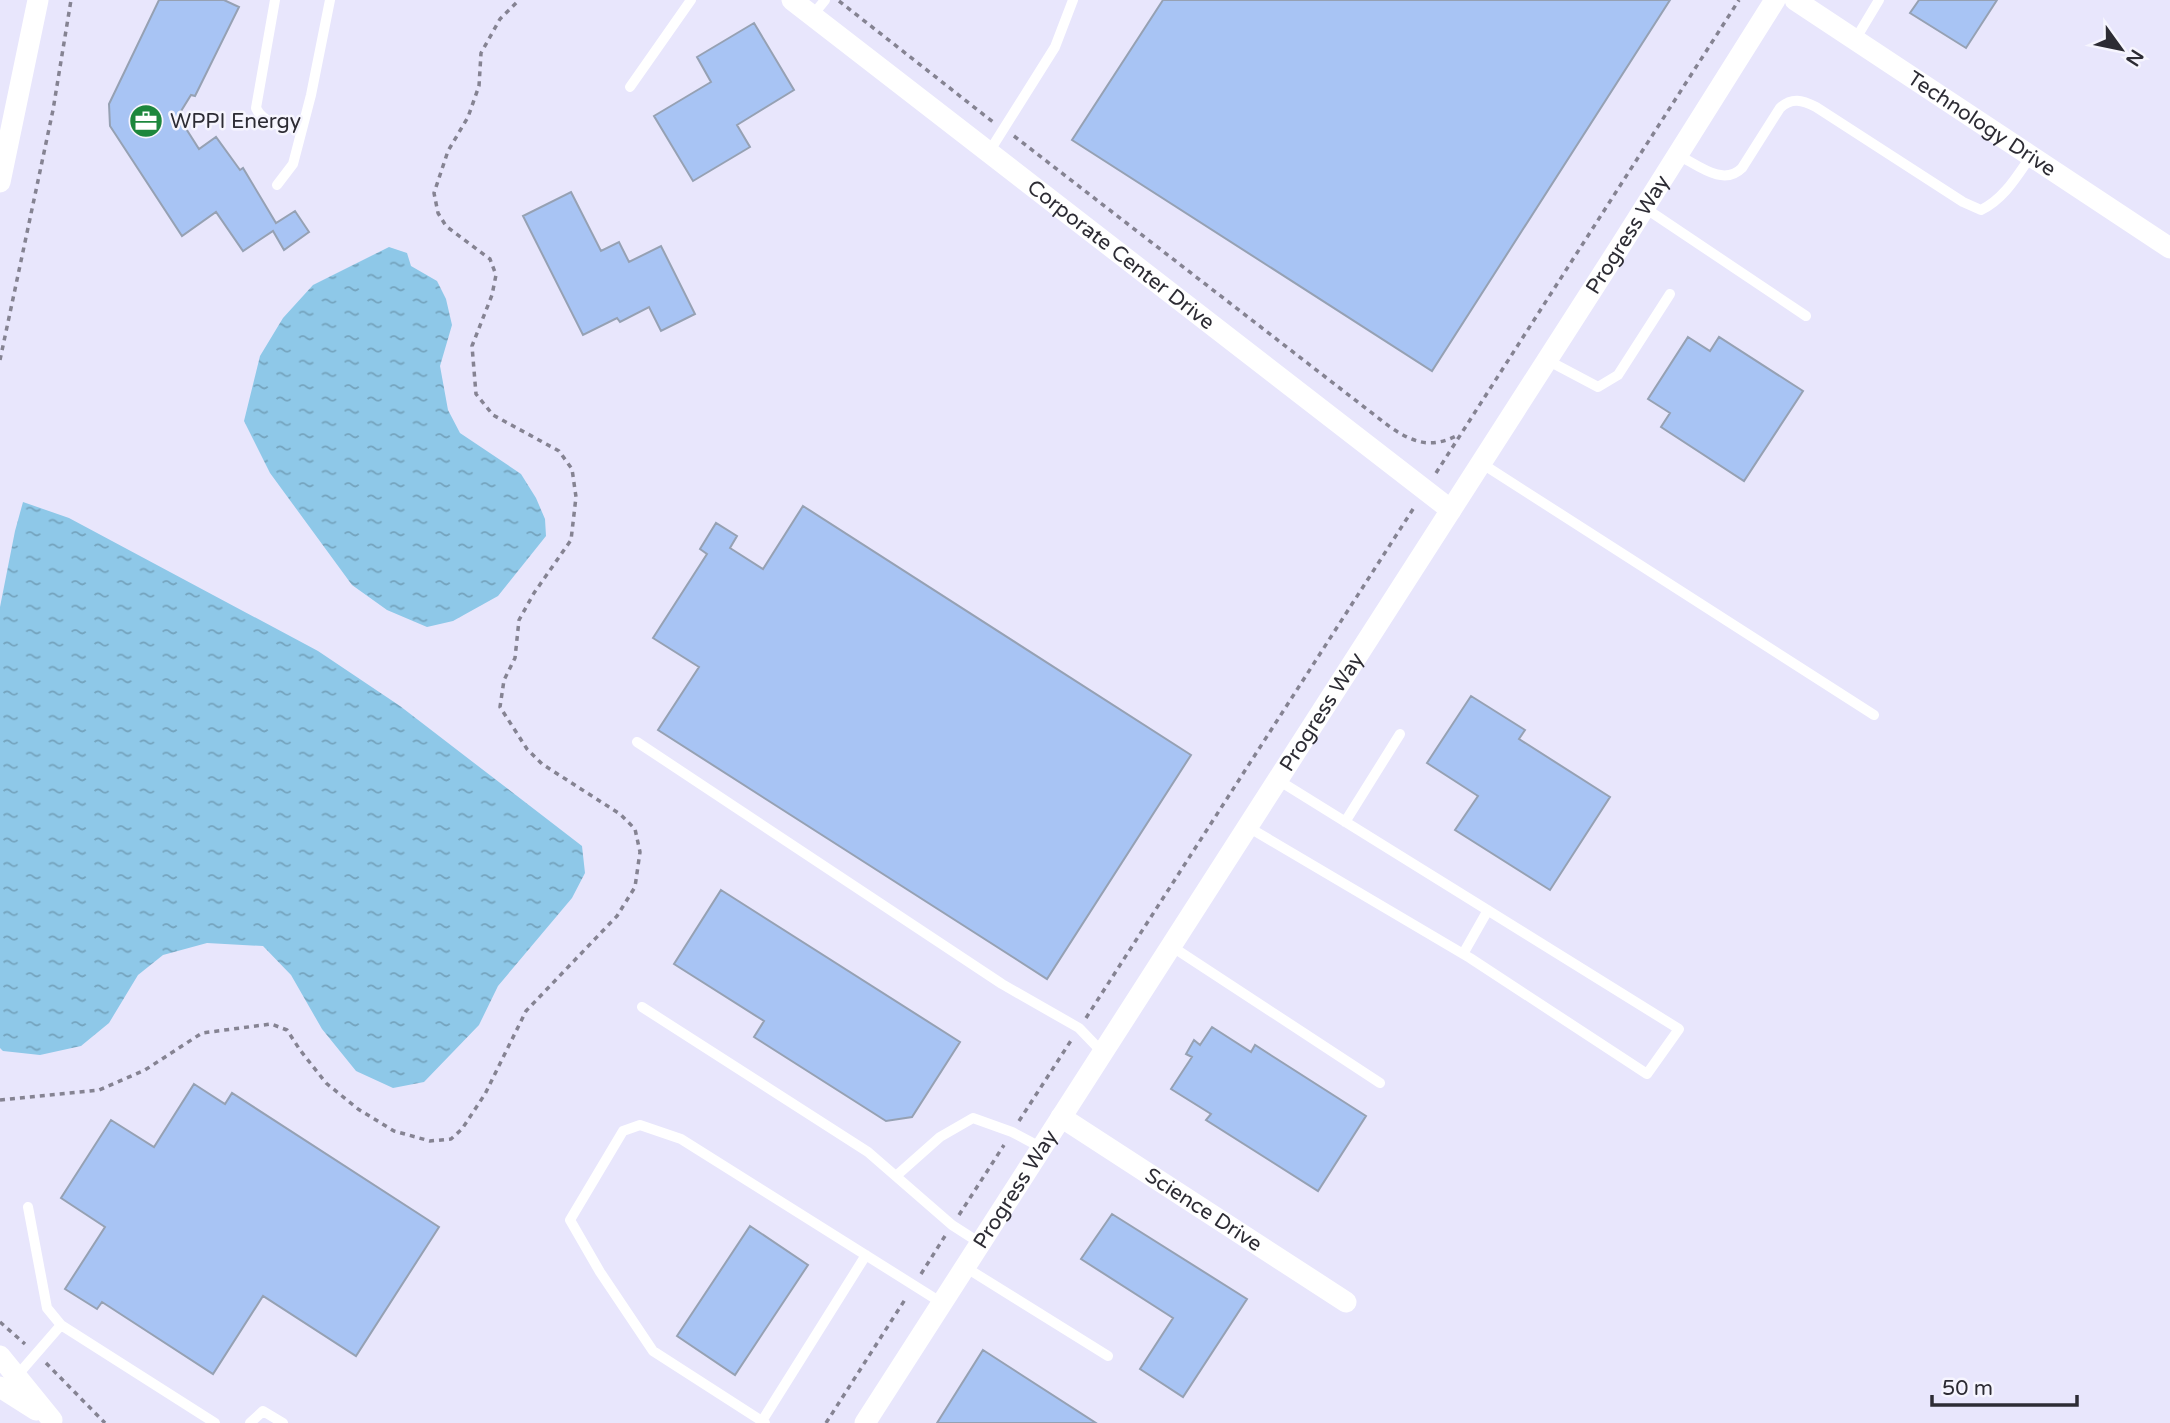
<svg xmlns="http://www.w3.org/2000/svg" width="2170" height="1423" viewBox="0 0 2170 1423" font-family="'Varela Round',sans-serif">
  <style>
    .water { fill: url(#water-ripples) }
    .building { fill: #a8c4f4; stroke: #96a1b3; stroke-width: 2 }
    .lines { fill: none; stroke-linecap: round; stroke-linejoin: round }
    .path { stroke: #858392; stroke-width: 3.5; stroke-dasharray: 5 5; stroke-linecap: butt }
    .service { stroke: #fff; stroke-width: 10 }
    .minor { stroke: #fff; stroke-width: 21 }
    .labels { text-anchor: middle; stroke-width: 5; stroke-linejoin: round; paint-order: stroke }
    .poi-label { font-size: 21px; fill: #2d2c34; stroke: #f6f5fe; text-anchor: start }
    .street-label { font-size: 21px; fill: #2d2c34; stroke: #f6f5fe }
  </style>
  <defs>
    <pattern id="water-ripples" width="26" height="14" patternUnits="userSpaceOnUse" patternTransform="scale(1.75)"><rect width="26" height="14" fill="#8ec8e8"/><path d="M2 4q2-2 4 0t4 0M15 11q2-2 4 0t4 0" fill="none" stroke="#74a3bd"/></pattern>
  </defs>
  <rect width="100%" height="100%" fill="#e8e6fc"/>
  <path class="water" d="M 389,247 L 407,253 L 411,266 L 437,281 L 446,299 L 452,325 L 440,366 L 448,410 L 460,433 L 521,474 L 536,498 L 545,519 L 546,536 L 498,596 L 453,621 L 427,627 L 387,610 L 352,585 L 270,473 L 244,421 L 260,356 L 283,318 L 313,285 Z
    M 23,502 L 69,518 L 318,651 L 400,706 L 582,846 L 585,873 L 572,898 L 498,986 L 479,1025 L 424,1082 L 393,1088 L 356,1071 L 322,1029 L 291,975 L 263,946 L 207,943 L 163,955 L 138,975 L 109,1023 L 81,1046 L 40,1055 L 3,1051 L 0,1048 L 0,607 L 15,531 Z"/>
  <path class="building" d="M 159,0 L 224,0 L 239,7 L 195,96 L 191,95 L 178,116 L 199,149 L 216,137 L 240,170 L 243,168 L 276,223 L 295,211 L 309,232 L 284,250 L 273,231 L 243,251 L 216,212 L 182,236 L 110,126 L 109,104 Z
    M 1163,0 L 1670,0 L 1432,371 L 1072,140 Z
    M 1919,0 L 1997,0 L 1966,48 L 1910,13 Z
    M 754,23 L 794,90 L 737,125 L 750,147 L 693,181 L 654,116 L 711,82 L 697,57 Z
    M 571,192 L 601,251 L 619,242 L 629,262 L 661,246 L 695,314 L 661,331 L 649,307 L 620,322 L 617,318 L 583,335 L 523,216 Z
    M 1688,337 L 1710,351 L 1719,337 L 1803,391 L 1744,481 L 1661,427 L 1670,413 L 1648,399 Z
    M 803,506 L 1191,755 L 1047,979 L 658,730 L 699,667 L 653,638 L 707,554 L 700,549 L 716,523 L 737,536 L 730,548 L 763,569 Z
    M 1471,696 L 1525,730 L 1519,739 L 1610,797 L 1550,890 L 1455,830 L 1478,796 L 1427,763 Z
    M 721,890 L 960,1042 L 912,1117 L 886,1121 L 754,1037 L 764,1021 L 674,964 Z
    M 1212,1027 L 1251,1052 L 1255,1045 L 1366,1116 L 1318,1191 L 1206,1120 L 1211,1114 L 1171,1089 L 1192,1057 L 1186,1054 L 1194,1040 L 1200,1045 Z
    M 194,1084 L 225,1104 L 232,1093 L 439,1227 L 356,1356 L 263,1296 L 213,1374 L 102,1302 L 97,1309 L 65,1289 L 105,1227 L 61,1198 L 111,1120 L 154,1147 Z
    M 1112,1214 L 1247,1299 L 1183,1397 L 1140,1369 L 1173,1318 L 1081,1259 Z
    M 750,1226 L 808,1265 L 735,1375 L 677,1336 Z
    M 983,1350 L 1096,1423 L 937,1423 Z"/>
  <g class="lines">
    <path class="path" d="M 839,1 L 993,122
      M 1014,136 L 1390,427 C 1414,443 1431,449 1458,435
      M 0,360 L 53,110 L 71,0
      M 1436,473 L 1739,0
      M 1086,1018 L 1415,506
      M 0,1100 L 99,1090 L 145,1070 L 202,1033 L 271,1024 L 287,1030 L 300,1050 L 326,1083 L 358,1109 L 394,1131 L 430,1141 L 451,1139 L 462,1129 L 485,1094 L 526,1011 L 617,916 L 635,887 L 640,852 L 635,829 L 620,814 L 542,764 L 527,749 L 500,707 L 504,680 L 515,658 L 519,620 L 534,593 L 571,540 L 576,497 L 572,469 L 559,451 L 493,415 L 476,394 L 472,346 L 492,295 L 496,275 L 490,259 L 446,226 L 438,213 L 434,193 L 448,151 L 468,117 L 479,86 L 481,53 L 500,19 L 519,0
      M 1019,1121 L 1072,1039
      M 959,1215 L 1004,1145
      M 921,1274 L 945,1236
      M 0,1322 L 25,1344
      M 46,1363 L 105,1423
      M 826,1423 L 906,1298"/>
    <path class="service" d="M 275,0 L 256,108 C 264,125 284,126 302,129
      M 812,16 L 825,0
      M 1855,40 L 1879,0
      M 630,87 L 691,0
      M 989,152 L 1055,47 L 1073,0
      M 1678,155 C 1698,165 1723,187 1742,168 L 1780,108 C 1792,97 1802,100 1816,107 L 1963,202 L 1981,210 C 2004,199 2017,176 2031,156
      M 277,185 L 293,164 L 311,95 L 330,0
      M 1645,208 L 1806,316
      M 1547,360 L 1598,387 L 1618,375 L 1670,294
      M 1481,463 L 1874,715
      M 637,742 L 1002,984 L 1079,1028 L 1103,1053
      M 1345,822 L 1400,734
      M 1248,827 L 1470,958 L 1647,1074 L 1679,1029 L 1278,780
      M 1171,946 L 1380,1083
      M 1463,954 L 1488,910
      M 642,1007 L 868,1152 L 952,1225 L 980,1243
      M 896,1176 L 940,1137 L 973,1118 L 1012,1132 L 1042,1148
      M 28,1207 L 47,1308 L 61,1325 L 215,1423
      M 965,1267 L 1108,1356
      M 15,1378 L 61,1325
      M 762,1421 L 866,1255
      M 250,1423 L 263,1411 L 283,1423
      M 765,1423 L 653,1351 L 600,1272 L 570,1220 L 623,1131 L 640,1125 L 681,1139 L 942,1303"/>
    <g class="minor">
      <path id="s1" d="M 792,0 L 1451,510"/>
      <path id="s2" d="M 1795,0 L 2170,248"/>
      <path d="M 0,182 L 38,0"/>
      <path id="s3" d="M 1061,1117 L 1346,1302"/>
      <path d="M 0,1356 L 52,1420"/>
      <path d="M 0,1387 L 36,1410"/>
      <path id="s4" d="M 865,1423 L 1621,245 L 1775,0"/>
    </g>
  </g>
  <defs>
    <g id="office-disc" transform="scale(1.75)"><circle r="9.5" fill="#1d873d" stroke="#f6f5fe"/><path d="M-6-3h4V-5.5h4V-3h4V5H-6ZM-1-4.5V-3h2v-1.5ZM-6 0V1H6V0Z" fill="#fff"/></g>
  </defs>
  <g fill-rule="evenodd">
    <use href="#office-disc" x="146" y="121"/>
  </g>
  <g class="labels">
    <g class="poi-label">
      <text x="170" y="128">WPPI Energy</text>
    </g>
    <g class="street-label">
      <text dy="7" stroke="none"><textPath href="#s2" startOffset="224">Technology Drive</textPath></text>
      <text dy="7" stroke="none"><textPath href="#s4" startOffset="1412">Progress Way</textPath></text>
      <text dy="7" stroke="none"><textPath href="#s1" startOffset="416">Corporate Center Drive</textPath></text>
      <text dy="7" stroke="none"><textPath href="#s4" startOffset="845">Progress Way</textPath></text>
      <text dy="7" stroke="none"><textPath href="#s4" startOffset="278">Progress Way</textPath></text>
      <text dy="7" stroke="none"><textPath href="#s3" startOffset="170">Science Drive</textPath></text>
    </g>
  </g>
  <g transform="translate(2121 49) rotate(123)" stroke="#f6f5fe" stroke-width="5" paint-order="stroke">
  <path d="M0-5L12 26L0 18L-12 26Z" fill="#2d2c34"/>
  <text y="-10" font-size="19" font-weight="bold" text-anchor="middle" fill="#2d2c34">N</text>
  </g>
  <path d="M1932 1395v10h145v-10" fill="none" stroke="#2d2c34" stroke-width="3.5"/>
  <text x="1942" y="1395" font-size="21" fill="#2d2c34" stroke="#f6f5fe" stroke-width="5" paint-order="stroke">50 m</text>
</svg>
